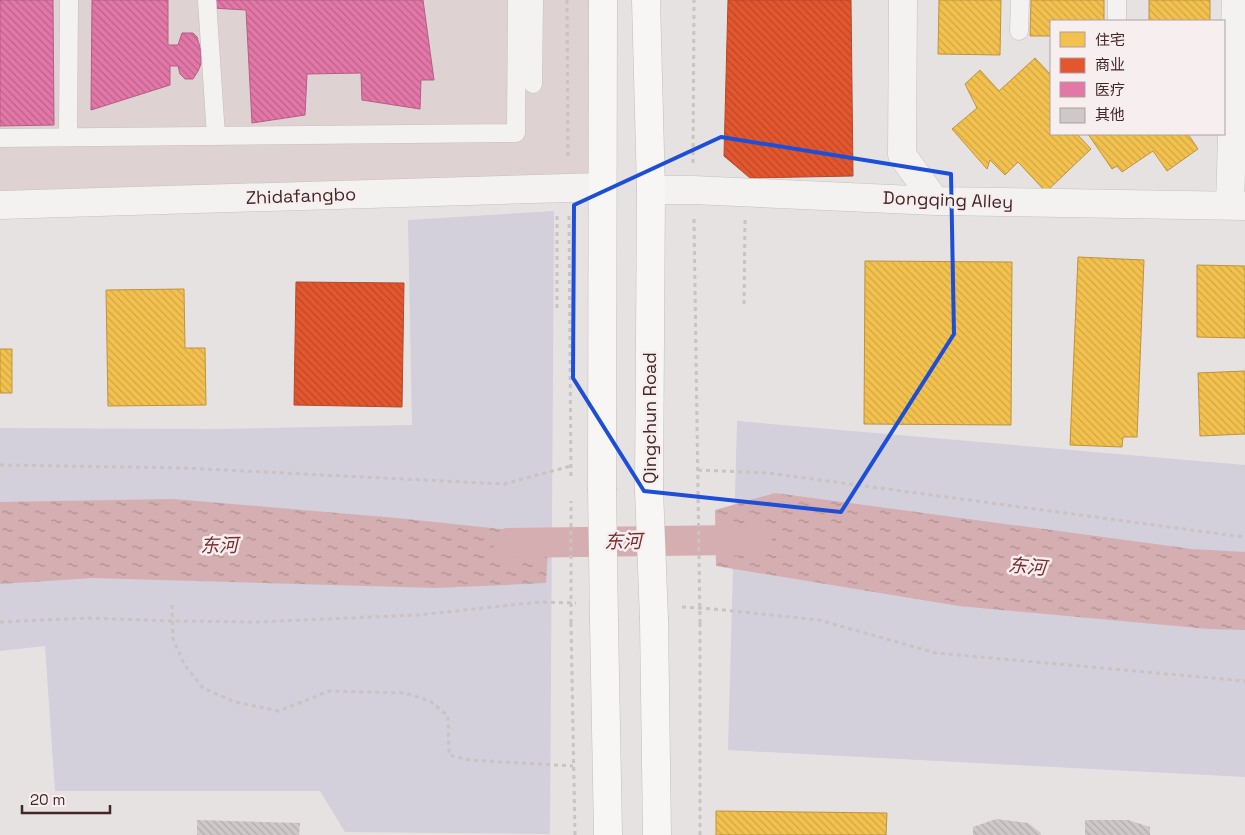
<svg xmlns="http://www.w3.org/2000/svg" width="1245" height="835" viewBox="0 0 1245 835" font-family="'Space Grotesk','Noto Sans SC',sans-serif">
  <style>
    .built { fill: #ded2d2 }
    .green { fill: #d3cfdb }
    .water { fill: url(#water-ripples) }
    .homes { fill: url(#homes-back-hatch); stroke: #be9342 }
    .shops { fill: url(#shops-back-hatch); stroke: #b4492c }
    .health { fill: url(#health-back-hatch); stroke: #b35f81 }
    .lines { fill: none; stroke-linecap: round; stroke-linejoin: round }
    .canal { stroke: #d5aeb1; stroke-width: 30 }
    .building { fill: url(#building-back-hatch) }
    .lane-casing { stroke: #c5c0c0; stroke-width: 19 }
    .street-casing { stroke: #c5c0c0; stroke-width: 29 }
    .primary-casing { stroke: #c5bdbd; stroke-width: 29 }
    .path { stroke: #c9c3c2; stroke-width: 3; stroke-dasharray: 4 4; stroke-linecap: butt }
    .lane { stroke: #f4f1f1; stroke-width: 18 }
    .street { stroke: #f4f1f1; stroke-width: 28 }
    .primary { stroke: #f7f6f5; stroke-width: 28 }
    .primary-bridge-casing { stroke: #c5bdbd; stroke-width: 29; stroke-linecap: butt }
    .path-bridge { stroke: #c9c3c2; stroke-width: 3; stroke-dasharray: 4 4; stroke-linecap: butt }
    .primary-bridge { stroke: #f7f6f5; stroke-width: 28 }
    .marked { fill: none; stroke: #1d4ed8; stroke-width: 4; stroke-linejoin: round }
    .labels { text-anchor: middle; stroke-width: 5; stroke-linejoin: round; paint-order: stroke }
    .street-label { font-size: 18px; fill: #432726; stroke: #f7efef }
    .water-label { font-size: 19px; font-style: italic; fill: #7a2d30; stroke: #f7efef }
  </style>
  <defs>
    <pattern id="water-ripples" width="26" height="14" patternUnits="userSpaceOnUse" patternTransform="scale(1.25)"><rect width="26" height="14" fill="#d5aeb1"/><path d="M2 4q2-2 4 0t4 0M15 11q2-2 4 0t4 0" fill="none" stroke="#ae8e90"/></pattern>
    <pattern id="homes-back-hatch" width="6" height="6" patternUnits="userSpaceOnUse" patternTransform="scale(1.25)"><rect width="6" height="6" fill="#f2c14e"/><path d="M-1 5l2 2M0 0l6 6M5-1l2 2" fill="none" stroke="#d1a644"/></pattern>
    <pattern id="shops-back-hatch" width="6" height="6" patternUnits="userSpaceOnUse" patternTransform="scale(1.25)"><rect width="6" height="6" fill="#e4572e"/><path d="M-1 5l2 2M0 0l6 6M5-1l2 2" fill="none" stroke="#ba4827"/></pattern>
    <pattern id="health-back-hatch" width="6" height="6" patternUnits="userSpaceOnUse" patternTransform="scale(1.25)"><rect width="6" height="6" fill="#e377a8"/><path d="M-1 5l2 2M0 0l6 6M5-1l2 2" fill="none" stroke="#ba6289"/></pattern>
    <pattern id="building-back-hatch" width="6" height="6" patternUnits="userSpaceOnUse" patternTransform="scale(1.25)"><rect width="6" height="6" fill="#cec8c8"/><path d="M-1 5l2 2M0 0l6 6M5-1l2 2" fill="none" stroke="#b2acac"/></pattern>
  </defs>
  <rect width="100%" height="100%" fill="#e7e2e2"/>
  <path class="built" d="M 0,0 L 603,0 L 602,187 L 0,205 Z"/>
  <path class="green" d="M 554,211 L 550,834 L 345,832 L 320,791 L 55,791 L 45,646 L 0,651 L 0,428 L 220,429 L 412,425 L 408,220 Z
    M 737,421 L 1245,465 L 1245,777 L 728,750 Z"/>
  <path class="water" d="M 775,493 L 1192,549 L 1245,552 L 1245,630 L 1209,629 L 959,606 L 716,566 L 715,510 Z
    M 173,499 L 397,518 L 549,534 L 546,583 L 436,588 L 93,578 L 0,584 L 0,502 Z"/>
  <path class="homes" d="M 939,0 L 1001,0 L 1000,55 L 938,54 Z
    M 1031,0 L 1104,0 L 1104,21 L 1051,21 L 1051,36 L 1030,36 Z
    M 1149,0 L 1210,0 L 1210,21 L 1149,21 Z
    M 1035,58 L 1051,75 L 1051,134 L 1077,134 L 1091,149 L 1046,192 L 1018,162 L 1005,175 L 990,160 L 987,169 L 952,129 L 977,108 L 965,84 L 980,70 L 999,91 Z
    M 1088,134 L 1188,134 L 1198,149 L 1167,171 L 1153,151 L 1122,172 L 1117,166 L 1112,169 Z
    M 1078,257 L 1144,260 L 1137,437 L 1123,437 L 1122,447 L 1070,445 Z
    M 865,261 L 1012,262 L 1011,425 L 864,424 Z
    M 1197,265 L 1245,266 L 1245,338 L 1197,337 Z
    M 184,289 L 185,348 L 205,348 L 206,405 L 108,406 L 106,290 Z
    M 0,349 L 12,349 L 12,393 L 0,393 Z
    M 1245,371 L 1245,434 L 1200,436 L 1198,373 Z
    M 716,811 L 887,813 L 886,835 L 716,835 Z"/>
  <path class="shops" d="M 728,0 L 851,0 L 853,176 L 750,178 L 724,156 Z
    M 296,282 L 404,283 L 402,407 L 294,405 Z"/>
  <path class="health" d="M 0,0 L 53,0 L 54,125 L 0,126 Z
    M 92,0 L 168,0 L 168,45 L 178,45 L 182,33 L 193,33 L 197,37 L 201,51 L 201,64 L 198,71 L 193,79 L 185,79 L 180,74 L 178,66 L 170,66 L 170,85 L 91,110 Z
    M 211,0 L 423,0 L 434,80 L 421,80 L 420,109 L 362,100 L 361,73 L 307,74 L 305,115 L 252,123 L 246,10 L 211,8 Z"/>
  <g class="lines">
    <path class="canal" d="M 508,543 L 734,540 L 757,542"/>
  </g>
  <path class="building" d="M 996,819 L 1028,823 L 1041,833 L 1041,835 L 973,835 L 973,827 Z
    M 197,820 L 300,823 L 299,835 L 197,835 Z
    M 1085,820 L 1128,820 L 1150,827 L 1150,835 L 1085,835 Z"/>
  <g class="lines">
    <g class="lane-casing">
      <path id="lane" d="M 207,0 L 216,136
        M 1117,0 L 1117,21
        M 1019,31 L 1020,0
        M 533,84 L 534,0
        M 68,137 L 69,0
        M 0,138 L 516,133 L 517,0"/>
    </g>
    <g class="street-casing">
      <path id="street" d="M 903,0 L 902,155 L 935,201
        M 651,190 L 693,190 L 935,201 L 1245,206
        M 0,205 L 602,187
        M 1230,205 L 1236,0"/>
    </g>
    <g class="primary-casing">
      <path id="primary" d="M 646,0 L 651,190 L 649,490
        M 602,488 L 603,0
        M 654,619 L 657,835
        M 604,621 L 608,835"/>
    </g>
    <path class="path" d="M 567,0 L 568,159
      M 693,163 L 694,0
      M 557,216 L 557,308
      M 569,216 L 571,479
      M 694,219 L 698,491
      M 744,304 L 745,220
      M 0,465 L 184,468 L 504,484 L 571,466
      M 698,470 L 768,473 L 1243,537 L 1245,536
      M 172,605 L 173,639 L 184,664 L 203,688 L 235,702 L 279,711 L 329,691 L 405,693 L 430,701 L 448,716 L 449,755 L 469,760 L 573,766
      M 682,607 L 714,609 L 819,620 L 936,653 L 1245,681
      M 0,622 L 87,618 L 172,621 L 257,622 L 418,615 L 540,602 L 576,603
      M 571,623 L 575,835
      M 700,623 L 700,835"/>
    <use href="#lane" class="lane"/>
    <use href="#street" class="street"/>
    <use href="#primary" class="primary"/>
    <g class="primary-bridge-casing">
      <path id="primary-bridge" d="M 602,488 L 604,621
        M 649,490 L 654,619"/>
    </g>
    <path class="path-bridge" d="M 698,491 L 700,623
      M 571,623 L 571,501"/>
    <use href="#primary-bridge" class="primary-bridge"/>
  </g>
  <path class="marked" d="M 721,137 L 951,174 L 954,334 L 841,512 L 644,491 L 573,378 L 574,205 Z"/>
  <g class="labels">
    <g class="street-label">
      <text transform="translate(301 196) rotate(-2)" y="6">Zhidafangbo</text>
      <text transform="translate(948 200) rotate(2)" y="6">Dongqing Alley</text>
      <text transform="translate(650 418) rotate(-90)" y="6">Qingchun Road</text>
    </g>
    <g class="water-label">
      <text transform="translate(623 541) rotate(-1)" y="7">东河</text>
      <text transform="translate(219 545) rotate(-1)" y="7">东河</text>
      <text transform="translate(1027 566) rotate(5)" y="7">东河</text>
    </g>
  </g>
  <rect x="1050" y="20" width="175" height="115" fill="#f7efef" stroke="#af9f9f"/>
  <rect x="1060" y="32" width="25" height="15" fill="#f2c14e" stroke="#af9f9f"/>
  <text x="1095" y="45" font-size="15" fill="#432726">住宅</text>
  <rect x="1060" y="58" width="25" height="15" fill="#e4572e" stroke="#af9f9f"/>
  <text x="1095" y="70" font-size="15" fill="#432726">商业</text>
  <rect x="1060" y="82" width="25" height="15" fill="#e377a8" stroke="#af9f9f"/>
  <text x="1095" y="95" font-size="15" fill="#432726">医疗</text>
  <rect x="1060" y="108" width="25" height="15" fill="#cec8c8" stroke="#af9f9f"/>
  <text x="1095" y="120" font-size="15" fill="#432726">其他</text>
  <path d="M22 805v8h88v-8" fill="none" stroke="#432726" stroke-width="2.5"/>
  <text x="30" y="805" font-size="15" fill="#432726" stroke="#f7efef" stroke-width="4" paint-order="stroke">20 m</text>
</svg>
